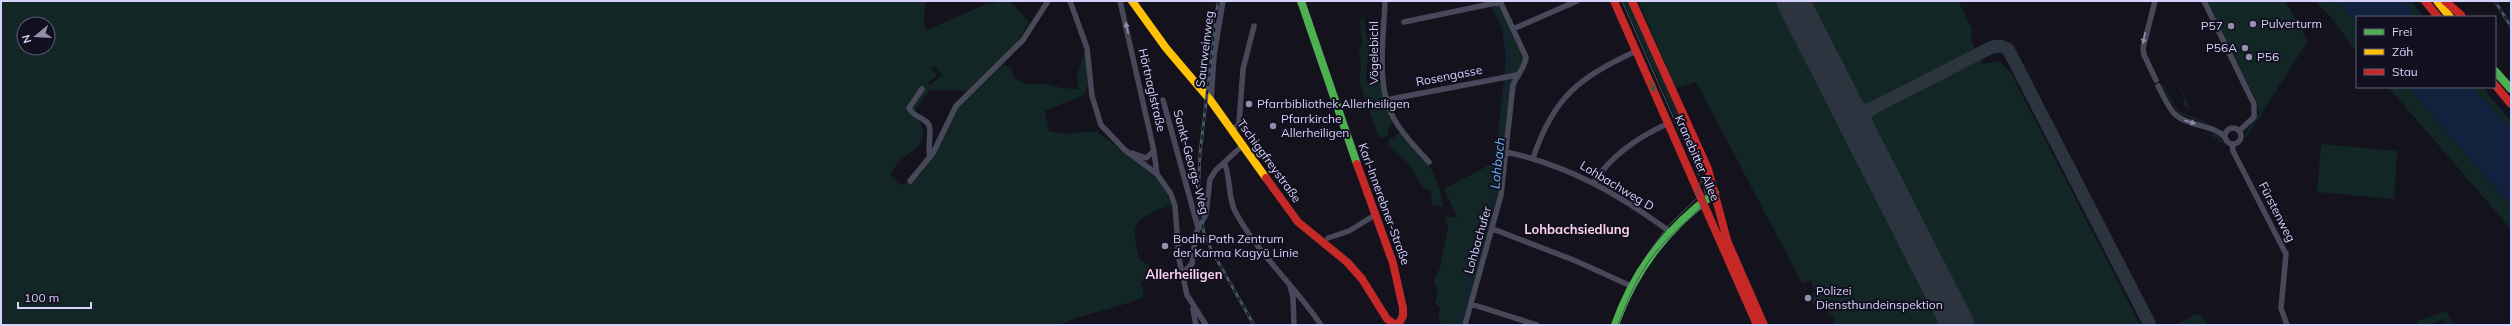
<svg xmlns="http://www.w3.org/2000/svg" width="2512" height="326" viewBox="0 0 2512 326" font-family="Mulish,sans-serif">
  <style>
    .green { fill: #132626; fill-rule: evenodd }
    .water { fill: #12223e }
    .lines { fill: none; stroke-linecap: round; stroke-linejoin: round }
    .stream { stroke: #12223e; stroke-width: 1.5 }
    .taxiway { stroke: #2c3440; stroke-width: 13 }
    .runway { stroke: #2c3440; stroke-width: 33 }
    .street { stroke: #49485b; stroke-width: 5.5 }
    .fast { stroke: #4caf50; stroke-width: 8 }
    .slow { stroke: #ffc107; stroke-width: 8 }
    .jam { stroke: #c62828; stroke-width: 8 }
    .tram { stroke: #435563; stroke-width: 1 }
    .rail-casing { stroke: #435563; stroke-width: 3 }
    .rail { stroke: #120f1f; stroke-width: 1.5; stroke-dasharray: 4.5; stroke-linecap: butt }
    .oneway { fill: #908dab }
    .oneway2 { fill: #2f5f38 }
    .poi-dot { fill: #928fad; stroke: #120f1f; stroke-width: 1.5 }
    .labels { text-anchor: middle; stroke-width: 4; stroke-linejoin: round; paint-order: stroke }
    .poi-label { font-size: 12px; fill: #d6d2fb; stroke: #120f1f; text-anchor: start }
    .street-label { font-size: 12px; fill: #d6d2fb; stroke: #120f1f }
    .water-label { font-size: 13px; font-style: italic; fill: #69b2f1; stroke: #120f1f }
    .neighbourhood-label { font-size: 13px; font-weight: bold; fill: #fbd3ed; stroke: #120f1f }
  </style>
  <rect width="100%" height="100%" fill="#14121c"/>
  <path class="green" d="M 1,1 L 925,1 L 924,26 L 927,30 L 989,3 L 992,4 L 1001,1 L 1010,1 L 1029,22 L 1018,41 L 968,91 L 930,90 L 915,110 C 938,156 905,144 890,175 L 901,185 C 935,175 935,131 956,108 C 969,93 986,80 1000,66 L 1004,65 L 1012,69 L 1012,74 L 1019,81 L 1027,84 L 1043,83 L 1062,88 L 1078,89 L 1077,76 L 1084,53 L 1086,54 L 1089,84 L 1084,95 L 1045,111 L 1049,131 L 1066,134 L 1096,131 L 1156,175 L 1167,192 L 1171,205 C 1136,218 1128,222 1140,260 L 1149,265 L 1152,275 L 1141,283 L 1144,297 C 1116,309 1086,313 1058,325 L 1,325 ZM 24,24 L 48,24 L 48,48 L 24,48 ZM 934,66 L 942,75 L 930,85 L 928,82 L 937,76 L 931,68 Z
    M 1491,1 L 1500,2 L 1526,57 L 1517,75 L 1501,195 L 1465,325 L 1440,325 L 1441,321 L 1438,318 L 1440,308 L 1435,303 L 1438,293 L 1434,280 L 1440,268 L 1448,227 L 1445,216 L 1457,217 L 1444,189 L 1495,162 L 1506,56 L 1502,28 L 1490,5 Z
    M 1623,1 L 1629,1 L 1687,134 L 1703,177 Z
    M 1638,1 L 1958,1 L 1972,29 L 1971,40 L 1983,64 L 1999,61 L 2011,73 L 2140,325 L 1836,325 L 1833,317 L 1829,315 L 1824,300 L 1813,304 L 1810,296 L 1815,291 L 1811,280 L 1802,283 L 1696,82 L 1676,88 Z
    M 2198,1 L 2247,94 L 2251,104 Z
    M 2206,1 L 2285,1 L 2308,41 L 2245,139 L 2246,132 L 2259,113 L 2258,104 Z
    M 2315,1 L 2339,1 L 2357,24 L 2357,53 L 2331,17 Z
    M 2404,1 L 2411,1 L 2423,17 L 2415,17 Z
    M 1360,19 L 1364,19 L 1367,38 L 1371,37 L 1375,33 L 1375,20 L 1385,20 L 1384,38 L 1378,39 L 1377,45 L 1369,46 L 1366,75 L 1368,85 L 1383,81 L 1394,119 L 1388,128 L 1389,134 L 1386,137 L 1379,138 L 1359,82 L 1361,68 L 1359,48 L 1362,44 Z
    M 2175,78 L 2190,108 L 2182,104 L 2185,102 Z
    M 2163,84 L 2178,111 L 2208,123 L 2207,125 L 2178,113 L 2161,85 Z
    M 2388,87 L 2408,87 L 2511,206 L 2511,229 Z
    M 2472,87 L 2482,87 L 2511,121 L 2511,130 Z
    M 2190,129 L 2210,135 L 2216,134 L 2223,141 L 2218,143 L 2219,139 Z
    M 1402,132 C 1425,157 1437,171 1443,205 L 1441,207 L 1432,205 L 1431,192 L 1423,187 L 1407,162 L 1388,145 L 1389,139 L 1392,137 L 1395,140 L 1397,134 Z
    M 2321,144 L 2397,151 L 2394,199 L 2317,192 Z
    M 2447,311 L 2453,325 L 2446,325 L 2443,319 L 2430,325 L 2418,325 L 2417,321 Z
    M 2197,314 L 2202,316 L 2207,325 L 2175,325 Z"/>
  <path class="water" d="M 2339,1 L 2404,1 L 2415,17 L 2357,17 L 2357,24 Z
    M 2408,87 L 2472,87 L 2511,130 L 2511,206 Z"/>
  <g class="lines">
    <path class="stream" d="M 1492,6 C 1507,26 1509,51 1507,75
      M 1457,325 L 1492,207 L 1506,79"/>
    <path class="taxiway" d="M 1843,99 L 1853,108 L 1869,110 L 1992,47 L 2000,46 L 2008,49 L 2150,325
      M 1863,139 C 1859,127 1861,117 1872,109
      M 1944,298 L 1948,314 L 1944,325"/>
    <path class="runway" d="M 1793,1 L 1958,325"/>
    <path class="street" d="M 1070,1 L 1087,48 L 1092,96 L 1101,125 L 1125,150 L 1157,174
      M 1120,1 L 1154,151 L 1146,158 L 1132,153
      M 1385,1 C 1384,38 1375,85 1394,119 C 1403,135 1417,149 1429,162
      M 2155,1 L 2143,48 L 2144,55 L 2156,80
      M 2204,1 L 2254,104 L 2254,117 L 2239,131
      M 1404,22 L 1500,2
      M 1513,29 L 1577,1
      M 2158,86 C 2164,96 2168,109 2177,116 C 2191,127 2212,124 2225,137
      M 922,89 L 909,108 C 913,117 924,117 929,125 C 932,131 927,148 930,157
      M 1163,100 L 1198,228
      M 1386,100 L 1517,75
      M 1211,101 L 1214,56 L 1223,1
      M2225 136a8 8 0 1 1 16 0a8 8 0 1 1-16 0Z
      M 1232,130 L 1239,124 L 1243,69 L 1254,26
      M 2232,144 L 2233,151 L 2286,254 L 2281,308 L 2287,325
      M 1154,152 L 1157,174 L 1171,194 L 1175,206 L 1179,259 L 1187,295 L 1206,325
      M 1506,152 C 1568,165 1618,194 1669,231
      M 1533,158 C 1554,96 1579,78 1636,51
      M 1224,163 C 1231,174 1227,198 1236,213 C 1259,255 1295,286 1321,325
      M 910,181 L 933,153 L 956,106 L 1023,40 L 1048,1
      M 1594,182 C 1611,156 1640,136 1669,123
      M 1493,229 L 1576,261 L 1631,286
      M 1328,238 L 1349,231 L 1375,215
      M 1185,271 L 1192,264 L 1196,233 L 1206,214 L 1210,179 L 1216,170 L 1243,145
      M 1290,286 L 1293,297 L 1294,325
      M 1471,304 L 1537,325
      M 1193,309 L 1196,325
      M 1465,325 L 1501,195 L 1513,85 C 1517,75 1525,68 1526,57 L 1500,1"/>
    <path class="fast" d="M 1301,1 L 1357,164
      M 2495,71 L 2511,89
      M 1615,325 C 1635,269 1667,228 1715,193"/>
    <path class="slow" d="M 1132,1 L 1166,48 L 1211,101 L 1266,178
      M 2437,1 L 2450,17"/>
    <path class="jam" d="M 1614,1 L 1757,325
      M 1632,1 L 1708,169 L 1727,240
      M 2425,1 L 2438,17
      M 2445,1 L 2461,15
      M 2495,85 L 2511,104
      M 1357,164 L 1393,263 L 1403,308 L 1403,316 L 1398,325
      M 1266,178 L 1298,222 L 1347,262 L 1362,279 L 1387,319 L 1396,325
      M 1725,236 L 1764,325"/>
    <path class="tram" d="M 1649,252 L 1668,226 L 1697,198 L 1700,183
      M 1618,325 C 1629,296 1641,267 1663,244 C 1673,232 1685,223 1696,212 C 1704,204 1707,198 1704,187 L 1622,1"/>
    <g class="rail-casing">
      <path id="rail" d="M 1218,1 L 1200,153 L 1198,202 L 1204,233 L 1212,251 L 1254,325
        M 2495,1 L 2511,27"/>
    </g>
    <use href="#rail" class="rail"/>
  </g>
  <defs><path id="oneway-solid" d="M-6-.8H1V-3.2L6.5 0L1 3.2V.8H-6Z"/></defs>
  <g class="oneway">
    <use href="#oneway-solid" transform="translate(1127 28) rotate(-103)"/>
    <use href="#oneway-solid" transform="translate(2144 38) rotate(102)"/>
    <use href="#oneway-solid" transform="translate(2190 122) rotate(17)"/>
  </g>
  <use class="oneway2" href="#oneway-solid" transform="translate(1652 86) rotate(66)"/>
  <g class="poi-dot">
    <circle cx="2253" cy="24" r="4"/>
    <circle cx="2231" cy="26" r="4"/>
    <circle cx="2245" cy="48" r="4"/>
    <circle cx="2249" cy="57" r="4"/>
    <circle cx="1249" cy="104" r="4"/>
    <circle cx="1273" cy="126" r="4"/>
    <circle cx="1165" cy="246" r="4"/>
    <circle cx="1808" cy="298" r="4"/>
  </g>
  <g class="labels">
    <g class="poi-label">
      <text x="2261" y="28">Pulverturm</text>
      <text x="2223" y="30" text-anchor="end">P57</text>
      <text x="2237" y="52" text-anchor="end">P56A</text>
      <text x="2257" y="61">P56</text>
      <text x="1257" y="108">Pfarrbibliothek Allerheiligen</text>
      <text x="1281" y="123">Pfarrkirche<tspan x="1281" dy="14">Allerheiligen</tspan></text>
      <text x="1173" y="243">Bodhi Path Zentrum<tspan x="1173" dy="14">der Karma Kagyü Linie</tspan></text>
      <text x="1816" y="295">Polizei<tspan x="1816" dy="14">Diensthundeinspektion</tspan></text>
    </g>
    <g class="street-label">
      <text transform="translate(1205 49) rotate(-83)" y="4">Saurweinweg</text>
      <text transform="translate(1374 53) rotate(-90)" y="4">Vögelebichl</text>
      <text transform="translate(1449 76) rotate(-11)" y="4">Rosengasse</text>
      <text transform="translate(1152 90) rotate(77)" y="4">Hörtnaglstraße</text>
      <text transform="translate(1697 158) rotate(66)" y="4">Kranebitter Allee</text>
      <text transform="translate(1269 161) rotate(54)" y="4">Tschiggfreystraße</text>
      <text transform="translate(1191 162) rotate(75)" y="4">Sankt-Georgs-Weg</text>
      <text transform="translate(1617 186) rotate(31)" y="4">Lohbachweg D</text>
      <text transform="translate(1384 204) rotate(70)" y="4">Karl-Innerebner-Straße</text>
      <text transform="translate(2277 212) rotate(63)" y="4">Fürstenweg</text>
      <text transform="translate(1478 240) rotate(-74)" y="4">Lohbachufer</text>
    </g>
    <g class="water-label">
      <text transform="translate(1497 163) rotate(-84)" y="5">Lohbach</text>
    </g>
    <g class="neighbourhood-label">
      <text x="1577" y="234">Lohbachsiedlung</text>
      <text x="1184" y="279">Allerheiligen</text>
    </g>
  </g>
  <rect width="2512" height="326" fill="none" stroke="#d6d2fb" stroke-width="4"/>
  <rect x="2356" y="16" width="140" height="72" fill="#120f1f" stroke="#605d77"/>
  <rect x="2364" y="29" width="20" height="6" fill="#4caf50" stroke="#605d77"/>
  <text x="2392" y="36" font-size="12" fill="#d6d2fb">Frei</text>
  <rect x="2364" y="49" width="20" height="6" fill="#ffc107" stroke="#605d77"/>
  <text x="2392" y="56" font-size="12" fill="#d6d2fb">Zäh</text>
  <rect x="2364" y="69" width="20" height="6" fill="#c62828" stroke="#605d77"/>
  <text x="2392" y="76" font-size="12" fill="#d6d2fb">Stau</text>
  <g transform="translate(36 36) rotate(252)"><circle r="19" fill="#120f1f" stroke="#605d77"/>
  <path d="M0-3L7 15L0 10L-7 15Z" fill="#928fad"/>
  <text y="-6" font-size="11" font-weight="bold" text-anchor="middle" fill="#d6d2fb">N</text>
  </g>
  <path d="M18 302v6h73v-6" fill="none" stroke="#d6d2fb" stroke-width="2"/>
  <text x="24" y="302" font-size="12" fill="#d6d2fb" stroke="#120f1f" stroke-width="3" paint-order="stroke">100 m</text>
</svg>
